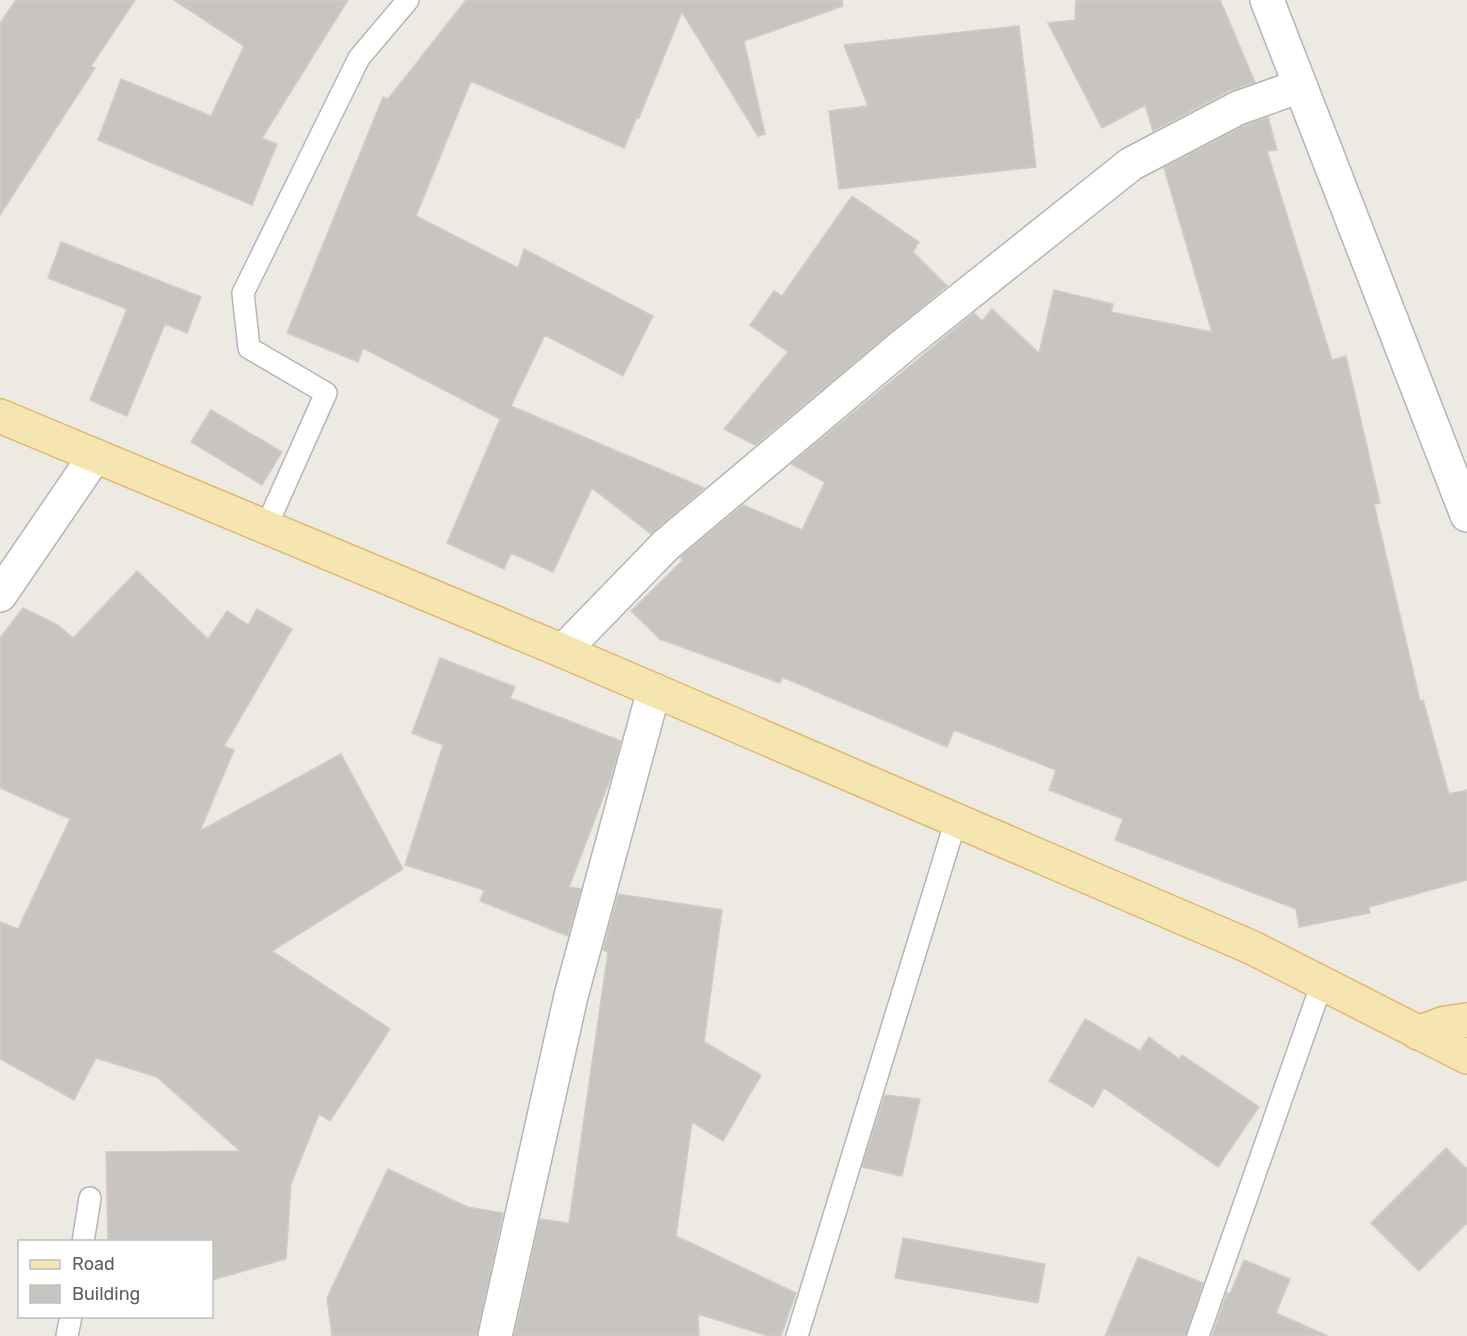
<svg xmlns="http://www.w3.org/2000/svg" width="1467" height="1336" viewBox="0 0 1467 1336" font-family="Rubik,sans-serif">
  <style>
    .building { fill: #c8c5c1; stroke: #d1ccc3; stroke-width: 1.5 }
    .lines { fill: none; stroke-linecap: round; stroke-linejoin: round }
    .service-casing { stroke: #b2b5b8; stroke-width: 24 }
    .minor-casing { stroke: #b2b5b8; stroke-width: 36 }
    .secondary-casing { stroke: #b1b4b7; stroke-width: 36 }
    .primary-casing { stroke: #e0b86a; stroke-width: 36 }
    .service { stroke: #fff; stroke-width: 21 }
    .minor { stroke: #fff; stroke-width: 33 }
    .secondary { stroke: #fff; stroke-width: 33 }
    .primary { stroke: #f5e6b1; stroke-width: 33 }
  </style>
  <rect width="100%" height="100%" fill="#edeae4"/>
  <path class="building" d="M 16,0 L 135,0 L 91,66 L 95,68 L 0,215 L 0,23 Z
    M 174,0 L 348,0 L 262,138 L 277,144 L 252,205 L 98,140 L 121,79 L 211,116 L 244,46 Z
    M 466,0 L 842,0 L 843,6 L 744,41 L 765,134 L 758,136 L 682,12 L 639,118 L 637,117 L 624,148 L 471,81 L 416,216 L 518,268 L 524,249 L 653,316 L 623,376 L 545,335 L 511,406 L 704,488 L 651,534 L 592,488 L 553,572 L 511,553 L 504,569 L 447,543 L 500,419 L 363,348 L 358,362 L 287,333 L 383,97 L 388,99 Z
    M 1076,0 L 1220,0 L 1255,82 L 1229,91 L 1153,131 L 1145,105 L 1102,128 L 1048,23 L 1075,20 Z
    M 1019,26 L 1036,167 L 839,189 L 829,111 L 868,106 L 844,45 Z
    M 1268,117 L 1277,150 L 1267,151 L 1332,360 L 1346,356 L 1380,503 L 1374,504 L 1420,701 L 1423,700 L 1449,794 L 1467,790 L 1467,880 L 1369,907 L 1370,913 L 1299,927 L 1296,909 L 1115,840 L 1123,819 L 1049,790 L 1056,770 L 954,730 L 947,747 L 782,677 L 780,683 L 660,639 L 631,611 L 683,560 L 680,557 L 743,505 L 802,530 L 825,482 L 791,464 L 974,313 L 982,321 L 992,309 L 1039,353 L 1054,290 L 1113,304 L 1111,312 L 1212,332 L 1164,168 L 1246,125 Z
    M 852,196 L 919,242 L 913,252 L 947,286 L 755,445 L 724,429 L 788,352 L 750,325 L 774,291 L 782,296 Z
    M 61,242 L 201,297 L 187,333 L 165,324 L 127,416 L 90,400 L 127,309 L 48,278 Z
    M 211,410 L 282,452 L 262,485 L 191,442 Z
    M 137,571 L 208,639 L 227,611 L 248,625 L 257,609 L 292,629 L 224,746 L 234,750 L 200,831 L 341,754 L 403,869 L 272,951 L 390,1029 L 330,1121 L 319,1114 L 291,1184 L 286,1259 L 212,1280 L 212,1242 L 108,1242 L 106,1152 L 240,1151 L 157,1077 L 96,1058 L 74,1100 L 0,1059 L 0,922 L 18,929 L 70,819 L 0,788 L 0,638 L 23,608 L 58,625 L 73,638 Z
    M 440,658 L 515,687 L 510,698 L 621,741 L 611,777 L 569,887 L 581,889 L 568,936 L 480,901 L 484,890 L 405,865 L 443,745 L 412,733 Z
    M 618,894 L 722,910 L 704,1042 L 761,1075 L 723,1141 L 692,1122 L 676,1236 L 796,1293 L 781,1336 L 768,1336 L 698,1314 L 699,1336 L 514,1336 L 540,1219 L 569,1223 L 608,952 L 603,950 Z
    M 1085,1019 L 1140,1051 L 1149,1037 L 1179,1059 L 1182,1055 L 1259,1107 L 1218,1167 L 1104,1088 L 1093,1107 L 1049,1081 Z
    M 885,1095 L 920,1099 L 902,1176 L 862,1167 Z
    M 1446,1148 L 1467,1169 L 1467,1223 L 1419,1271 L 1371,1223 Z
    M 388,1169 L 467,1207 L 503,1213 L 477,1336 L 332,1336 L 327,1298 Z
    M 903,1238 L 1045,1264 L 1038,1303 L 895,1278 Z
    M 1138,1257 L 1203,1283 L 1186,1336 L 1105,1336 Z
    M 1244,1260 L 1290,1279 L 1276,1313 L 1328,1336 L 1212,1336 L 1227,1293 L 1230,1294 Z"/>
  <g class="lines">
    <g class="service-casing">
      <path id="service" d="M 266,527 L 326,393 L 249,348 L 243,293 L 359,58 L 408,0
        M 83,1242 L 90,1198
        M 67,1336 L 71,1316
        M 797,1336 L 956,820
        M 1198,1336 L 1322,983"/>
    </g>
    <g class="minor-casing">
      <path id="minor" d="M 0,595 L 95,456
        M 563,651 L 666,545 L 905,344 L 1131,164 L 1238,108 L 1300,86
        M 495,1336 L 571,996 L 654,690"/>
    </g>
    <g class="secondary-casing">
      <path id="secondary" d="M 1267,0 L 1467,515"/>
    </g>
    <g class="primary-casing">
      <path id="primary" d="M 0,416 L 563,651 L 1253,948 L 1467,1057
        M 1418,1033 L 1445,1023 L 1467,1020"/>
    </g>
    <use href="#service" class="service"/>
    <use href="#minor" class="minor"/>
    <use href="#secondary" class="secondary"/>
    <use href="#primary" class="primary"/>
  </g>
  <rect x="18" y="1240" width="195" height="78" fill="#ffffff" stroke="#bebfc1" stroke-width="1.5"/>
  <rect x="30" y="1260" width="30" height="9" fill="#f5e6b1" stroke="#bebfc1" stroke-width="1.5"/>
  <text x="72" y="1270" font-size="18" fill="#5c6063">Road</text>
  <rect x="30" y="1285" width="30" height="18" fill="#c8c5c1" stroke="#bebfc1" stroke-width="1.5"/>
  <text x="72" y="1300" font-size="18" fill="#5c6063">Building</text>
</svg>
